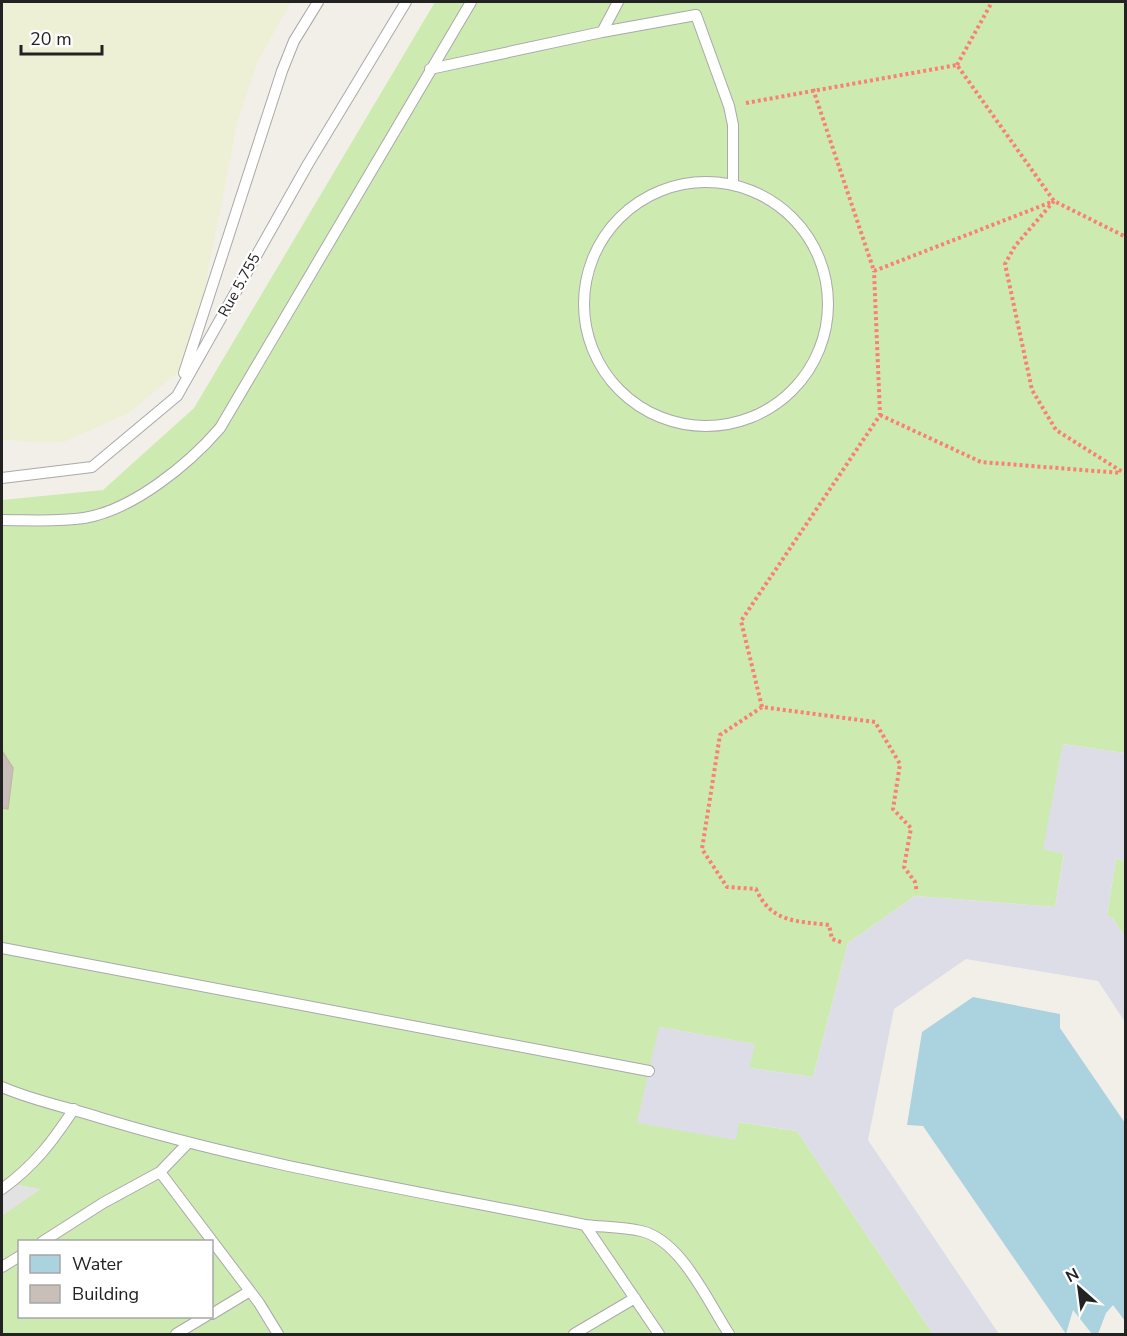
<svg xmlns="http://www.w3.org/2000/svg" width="1127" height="1336" viewBox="0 0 1127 1336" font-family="'Nunito Sans',sans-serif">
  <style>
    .farmland { fill: #eef0d5 }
    .grass { fill: #cdebb0; fill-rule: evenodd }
    .parking { fill: #e2e2e2 }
    .plaza { fill: #dddde8 }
    .water { fill: #aad3df }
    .building { fill: #c7bfb8; stroke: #c4b6ab; stroke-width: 1.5 }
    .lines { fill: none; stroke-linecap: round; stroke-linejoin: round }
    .lane-casing { stroke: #a9a9a9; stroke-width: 12 }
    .path { stroke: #fa8072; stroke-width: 4; stroke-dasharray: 3 3; stroke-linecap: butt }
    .lane { stroke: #fff; stroke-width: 10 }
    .labels { text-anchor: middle; stroke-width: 4.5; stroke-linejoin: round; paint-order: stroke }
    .street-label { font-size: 15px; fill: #222; stroke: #fff }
  </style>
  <rect width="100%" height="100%" fill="#f2efe9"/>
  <path class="farmland" d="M 2,2 L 291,2 L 257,63 L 237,124 L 206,282 L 204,328 L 193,355 L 181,370 L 129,413 L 64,442 L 37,443 L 2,439 Z"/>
  <path class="grass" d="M 435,2 L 1125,2 L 1125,753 L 1063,744 L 1044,849 L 1064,853 L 1055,907 L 915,896 L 848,943 L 813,1077 L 749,1068 L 754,1044 L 659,1027 L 735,1140 L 738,1122 L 797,1131 L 933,1334 L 2,1334 L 2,500 L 103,490 L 194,408 ZM 20,1242 L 212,1242 L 212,1316 L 20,1316 Z
    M 1116,859 L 1125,861 L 1125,937 L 1113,919 L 1107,915 Z"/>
  <path class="parking" d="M 2,1182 L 41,1189 L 2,1216 Z"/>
  <path class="plaza" d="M 1063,744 L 1125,753 L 1125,861 L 1116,859 L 1107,915 L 1113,919 L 1125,937 L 1125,1022 L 1098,981 L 966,959 L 894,1009 L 868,1140 L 999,1334 L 933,1334 L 797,1131 L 739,1122 L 736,1140 L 637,1123 L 659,1027 L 755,1044 L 749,1068 L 813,1077 L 848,943 L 915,896 L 1055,907 L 1064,854 L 1043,849 Z"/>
  <path class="water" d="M 973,997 L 1060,1014 L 1060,1028 L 1125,1123 L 1125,1321 L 1113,1305 L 1106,1313 L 1098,1334 L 1092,1334 L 1073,1310 L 1066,1334 L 923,1126 L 907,1125 L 922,1032 Z"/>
  <path class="building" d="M 2,751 L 13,768 L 8,809 L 2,808 Z"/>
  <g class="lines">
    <g class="lane-casing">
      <path id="lane" d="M 602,32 L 696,15 L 729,106 L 733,125 L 733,185
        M 430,69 L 602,32 L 618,2
        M584 304a122 122 0 1 1 244 0a122 122 0 1 1-244 0Z
        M 184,373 L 282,71 L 294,41 L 318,2
        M 2,478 L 92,467 L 177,396 L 308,164 L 406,2
        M 2,520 C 29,520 57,522 84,518 C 133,510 189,464 220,428 L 471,2
        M 2,948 L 649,1071
        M 2,1087 C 34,1101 67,1107 101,1118 C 259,1166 424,1192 585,1225 L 659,1334
        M 160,1172 L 259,1303 L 278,1334
        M 2,1189 C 35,1165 52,1142 74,1109
        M 585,1225 C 603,1227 623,1227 641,1231 C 681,1240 708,1302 729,1334
        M 42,1242 L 103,1203 L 160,1172 L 187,1144
        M 2,1267 L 20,1256
        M 212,1314 L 250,1291
        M 176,1334 L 206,1316
        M 574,1334 L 635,1298"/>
    </g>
    <path class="path" d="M 957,65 L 992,2
      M 813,89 L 874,271 L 1054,201
      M 746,103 L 957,65 L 1054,201 L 1126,237
      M 1054,201 L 1015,246 L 1005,264 L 1032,390 L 1056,430 L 1124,473
      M 880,415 L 981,462 L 1121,473
      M 762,707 L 741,621 L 880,415 L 874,271
      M 841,942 L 832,939 L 829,925 C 797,921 771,923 756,889 L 727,887 L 702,849 L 720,735 L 762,707 L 875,722 L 900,764 L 893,809 L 911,828 L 904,867 L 915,882 L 917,892"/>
    <use href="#lane" class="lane"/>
  </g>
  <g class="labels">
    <g class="street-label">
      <text transform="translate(239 285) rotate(-61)" y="5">Rue 5.755</text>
    </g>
  </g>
  <rect width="1127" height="1336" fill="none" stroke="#222222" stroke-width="6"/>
  <rect x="18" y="1240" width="195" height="78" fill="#ffffff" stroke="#a7a7a7" stroke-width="1.5"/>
  <rect x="30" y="1255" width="30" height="18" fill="#aad3df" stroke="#a7a7a7" stroke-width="1.5"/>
  <text x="72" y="1270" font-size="18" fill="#222222">Water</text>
  <rect x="30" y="1285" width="30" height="18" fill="#c7bfb8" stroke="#a7a7a7" stroke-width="1.5"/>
  <text x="72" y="1300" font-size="18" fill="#222222">Building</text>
  <g transform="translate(1079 1288) rotate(332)" stroke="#ffffff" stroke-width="4.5" paint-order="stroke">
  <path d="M0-4.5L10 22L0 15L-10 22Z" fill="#222222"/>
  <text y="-9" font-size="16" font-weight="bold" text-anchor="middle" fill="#222222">N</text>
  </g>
  <path d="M21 45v9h81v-9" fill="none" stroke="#222222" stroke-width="3"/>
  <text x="30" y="45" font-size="18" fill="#222222" stroke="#ffffff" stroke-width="4.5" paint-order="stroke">20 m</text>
</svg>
